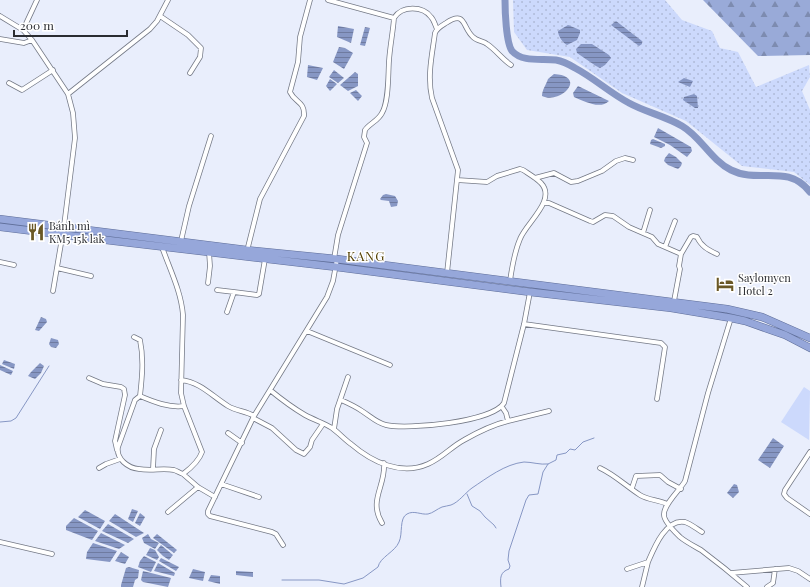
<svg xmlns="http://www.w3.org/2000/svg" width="810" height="587" viewBox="0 0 810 587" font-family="'Playfair Display',serif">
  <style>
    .grass { fill: url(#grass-dots) }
    .forest { fill: url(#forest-firs) }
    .garden { fill: #ccd9fc }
    .water { fill: url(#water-rules) }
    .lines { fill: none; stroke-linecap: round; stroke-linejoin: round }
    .stream { stroke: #8797c4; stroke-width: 1 }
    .river { stroke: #8797c4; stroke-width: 7 }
    .minor-casing { stroke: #747986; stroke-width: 5.5 }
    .trunk-casing { stroke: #5f6e99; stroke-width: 8 }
    .minor { stroke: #fff; stroke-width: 4 }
    .trunk { stroke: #96a7da; stroke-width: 7 }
    .labels { text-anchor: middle; stroke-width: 3; stroke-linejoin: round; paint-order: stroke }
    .poi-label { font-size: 11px; fill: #2a2c31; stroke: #fff; text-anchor: start }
    .quarter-label { font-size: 13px; letter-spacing: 1px; fill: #544000; stroke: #fff }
  </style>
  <defs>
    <pattern id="grass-dots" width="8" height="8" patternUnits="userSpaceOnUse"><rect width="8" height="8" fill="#ccd9fc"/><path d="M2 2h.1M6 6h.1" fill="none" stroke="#afbad8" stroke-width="1.8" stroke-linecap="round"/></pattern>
    <pattern id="forest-firs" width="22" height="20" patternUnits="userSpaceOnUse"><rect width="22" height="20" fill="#99aad8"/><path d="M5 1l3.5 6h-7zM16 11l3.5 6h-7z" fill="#7d8bb0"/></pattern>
    <pattern id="water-rules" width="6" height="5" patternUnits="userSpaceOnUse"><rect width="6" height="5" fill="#8797c4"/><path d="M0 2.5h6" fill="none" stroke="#6f7ba0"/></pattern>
  </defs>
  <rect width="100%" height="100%" fill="#e9eefc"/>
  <path class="grass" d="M 513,0 L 665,0 L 682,20 L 712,31 L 720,48 L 738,52 L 756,87 L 809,65 L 810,77 L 802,91 L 810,110 L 810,185 L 794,172 L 742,166 L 686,121 L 622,93 L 570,57 L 527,50 L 514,32 Z"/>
  <path class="forest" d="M 703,0 L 810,0 L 810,55 L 758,56 Z"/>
  <path class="garden" d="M 804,387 L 810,391 L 809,440 L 781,422 Z"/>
  <path class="water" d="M 616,21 L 642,41 L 642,44 L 639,46 L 611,25 Z
    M 568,25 L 580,30 L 580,33 L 577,40 L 567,45 C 563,43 558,36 558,31 Z
    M 338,26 L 354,29 L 351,43 L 337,37 Z
    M 365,27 L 370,28 L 365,46 L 360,45 Z
    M 581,44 L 592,44 L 609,55 L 611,58 L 605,65 L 600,68 L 596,66 L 577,53 L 576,49 Z
    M 339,47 L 345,48 L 353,53 L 344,69 L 333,62 Z
    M 308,65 L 323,68 L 317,80 L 307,77 Z
    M 334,70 L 344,78 L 338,83 L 329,77 Z
    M 355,72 L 358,74 L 358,86 L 348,91 L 340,85 Z
    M 554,74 C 588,76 561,105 542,96 C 542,90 546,85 548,79 Z
    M 684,78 L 693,81 L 690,87 L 678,82 Z
    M 330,79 L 337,84 L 330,91 L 326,86 Z
    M 578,86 L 609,101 C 600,110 584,101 574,97 L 573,93 Z
    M 356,90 L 362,96 L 358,101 L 350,93 Z
    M 694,94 L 697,96 L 698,108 L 695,108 L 683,100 L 684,97 Z
    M 658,128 L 691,147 L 692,151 L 687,157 L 670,145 L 654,137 Z
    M 653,139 L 665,144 L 665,146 L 661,148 L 650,144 L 651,140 Z
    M 669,153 L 676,157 L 682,163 L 681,166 L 678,169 L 668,165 L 664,161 L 665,158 Z
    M 386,194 L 395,196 L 398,201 L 397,206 L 391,207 L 389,201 L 381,200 L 380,199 L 383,195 Z
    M 41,317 L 46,319 L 47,322 L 39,331 L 35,330 Z
    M 51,338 L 58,340 L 59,344 L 56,348 L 51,347 L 49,344 Z
    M 4,360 L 15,364 L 14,369 L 2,364 Z
    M 40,363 L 44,366 L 41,373 L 35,379 L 28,376 L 31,372 Z
    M 0,365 L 13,371 L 11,375 L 0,370 Z
    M 773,438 L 784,446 L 770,468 L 758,460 Z
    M 734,484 L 737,485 L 739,492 L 733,498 L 727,493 Z
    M 132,509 L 138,511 L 133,522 L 128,519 Z
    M 85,510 L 105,521 L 100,529 L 78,517 Z
    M 140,513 L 145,517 L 140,526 L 135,523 Z
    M 115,514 L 144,533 L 136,537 L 109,521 Z
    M 74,518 L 98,531 L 92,540 L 66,530 L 66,526 Z
    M 108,524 L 134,539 L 128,543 L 102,531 Z
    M 101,533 L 125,545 L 119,549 L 95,541 Z
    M 148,534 L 151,539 L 159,543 L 155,549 L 144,543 L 142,538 Z
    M 157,534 L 177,550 L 174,553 L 153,538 Z
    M 93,543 L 117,551 L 110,562 L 86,559 L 87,552 Z
    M 161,545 L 173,555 L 169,560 L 163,556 L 157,550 Z
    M 150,548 L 155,550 L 159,557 L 157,560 L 146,555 Z
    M 121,552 L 129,557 L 125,564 L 115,561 Z
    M 144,556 L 156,562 L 151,572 L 138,567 L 140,561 Z
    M 161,558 L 179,567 L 176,571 L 159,561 Z
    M 158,563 L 175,573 L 174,576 L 154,571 Z
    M 129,567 L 139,570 L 138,578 L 135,580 L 133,587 L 121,587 L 121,585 L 126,568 Z
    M 193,569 L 205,572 L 203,581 L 189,578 Z
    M 143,571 L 171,578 L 168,587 L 143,582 L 141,580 Z
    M 236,571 L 253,572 L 253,577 L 236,575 Z
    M 211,575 L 220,576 L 220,584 L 208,581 Z"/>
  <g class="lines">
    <path class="stream" d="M 0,422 L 11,421 L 16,418 L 49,366
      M 467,494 L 472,506 L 480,511 L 485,517 L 494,525 L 496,528
      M 282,580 L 319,580 L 344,584 L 363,578 L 378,567 C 380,557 395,552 399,542 C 403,534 399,518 407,514 C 414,510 421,515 428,514 C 433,513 437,509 442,507 C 445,506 448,506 451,505 C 459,502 465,493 472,488 C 487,478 505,464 524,462 C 532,462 540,465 548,464
      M 501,587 C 500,578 500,572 509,569 L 510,566 L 508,560 L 509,551 L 526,500 L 529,495 L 538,494 L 543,472 L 548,464 L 556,460 L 557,455 L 566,453 L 570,449 L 575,450 L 583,442 L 594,438"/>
    <path class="river" d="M 505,0 C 505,10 506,43 512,51 C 523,63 542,58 556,60 C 562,61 570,65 575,68 C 594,78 610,93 629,103 C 645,112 665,116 682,126 C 701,137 711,160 731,170 C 759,184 787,163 810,192"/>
    <g class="minor-casing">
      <path id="minor" d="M 328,0 L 394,18 C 402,5 423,6 431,17 C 434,20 435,25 437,29
        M 0,16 L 23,30 L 32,40 L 68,94 L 73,113 L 75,138 L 64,226 L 53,291
        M 160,16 L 188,35 L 201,48 L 200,57 L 190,73
        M 23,30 L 37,0
        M 0,39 L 24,43 L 32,40
        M 9,83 L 22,90 L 53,70
        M 68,94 L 150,29 L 157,21 L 168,0
        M 535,178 L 554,173 L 571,182 L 578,181 L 602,171 L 616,161 L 625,158 L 633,160
        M 457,180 L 487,182 L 497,176 L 520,169 L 523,170 C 529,174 536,178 541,183 C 557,200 526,223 520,239 C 514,253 512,267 510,281
        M 544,203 L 549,203 L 590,221 L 593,222 L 605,215 L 613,216 L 629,227 L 652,237 L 658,244 L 681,254 L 679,266 L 680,269 L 674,301
        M 643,233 L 650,210
        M 181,241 L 189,206 L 211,136
        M 665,247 L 675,221
        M 247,251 L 260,199 L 304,116 C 305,101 295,103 290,92 L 298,62 L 300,37 L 310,0
        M 681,254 L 691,237 L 693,236 L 697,237 C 701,246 708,250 717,254
        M 334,259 L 338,235 L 367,143 L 364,137 L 365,130 C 370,123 378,121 382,113 C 389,101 388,75 389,61 C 390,46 393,32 394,18
        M 0,262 L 14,265
        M 57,268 L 91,276
        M 447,273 L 458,170 L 432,98 C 427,76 432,55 435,33 C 437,28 441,26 446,23 C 466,10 462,27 473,37 C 477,41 483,41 487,44 C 496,50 502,59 511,65
        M 208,283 L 210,266 L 209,252
        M 217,290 L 234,292
        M 227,312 L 234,292 L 257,295 L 259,294 L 265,259
        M 731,318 L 708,393 L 685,481 C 680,490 663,505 664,515 C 664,522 675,532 680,537 C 686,542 694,546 701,550 C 717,562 732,574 747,587
        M 524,324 L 661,343 L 665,347 L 657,399
        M 307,331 L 390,365
        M 134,337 L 140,340 C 144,359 142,378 140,396 L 135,400 L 118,447 C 116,459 128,468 139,469 C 151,471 163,468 174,470 C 177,471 180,473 183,474 C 191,468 199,461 202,452 L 184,406 L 181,393 L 183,315 C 181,291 170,270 162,247
        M 89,378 L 103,384 L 121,387 L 124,389 L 125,395 L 115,441 L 117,450
        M 181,380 C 200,382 212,396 228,406 C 236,411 246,411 254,416
        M 270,390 C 281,399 293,408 305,415 C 314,420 324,423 332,428 C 339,433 344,439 351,444 C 372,462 401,476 428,464 C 442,458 451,447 464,440 C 478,432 492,425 508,421 L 506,413 L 502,407
        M 140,396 C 154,402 169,408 184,406
        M 341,400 C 348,403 356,407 362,411 C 370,416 377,423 386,425 C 407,430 493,422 504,403 L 524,324 L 530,292
        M 253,418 L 272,428 L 296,450 L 304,454 L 310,447 L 312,440 L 323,424
        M 508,421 L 549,411
        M 334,429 L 337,409 L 348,377
        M 228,433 L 242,443
        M 810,452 L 785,490 L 784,494 L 787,498 L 810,514
        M 99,468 L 106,464 L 120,459
        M 600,468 C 615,475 626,486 640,495 C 648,500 659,500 667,504
        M 153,469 L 154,449 L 161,430
        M 183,474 L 198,487 L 215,497
        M 221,484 L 259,497
        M 632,488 L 636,476 L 660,475 L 668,482 L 681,489
        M 168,512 L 198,487
        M 382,523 C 368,500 386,486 384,463
        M 0,542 L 52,554
        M 283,545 L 276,534 L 272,532 L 210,516 L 208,514 L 208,511 L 254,416 L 327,297 L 333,281 L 337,259
        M 627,569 L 648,562 C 654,548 666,518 685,522 C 691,524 697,529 702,532
        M 731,573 L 789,568 L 798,571 L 810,579
        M 642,587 L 648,562
        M 767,587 L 773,583 L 775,569"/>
    </g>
    <g class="trunk-casing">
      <path id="trunk" d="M 0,219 L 247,250 L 337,259 L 727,309 L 762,317 L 810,338
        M 0,227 L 114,241 L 336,267 L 530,292 L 671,308 L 731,318 L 745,321 L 785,335 L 810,348"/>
    </g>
    <use href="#minor" class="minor"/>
    <use href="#trunk" class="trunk"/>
  </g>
  <defs>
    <g id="restaurant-bare" transform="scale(1.38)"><path d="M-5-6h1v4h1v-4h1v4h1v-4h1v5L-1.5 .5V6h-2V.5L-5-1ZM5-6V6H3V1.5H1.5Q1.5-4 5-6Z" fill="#6a5826" stroke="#fff" stroke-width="2.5" paint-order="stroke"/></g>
    <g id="hotel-bare" transform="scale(1.38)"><path d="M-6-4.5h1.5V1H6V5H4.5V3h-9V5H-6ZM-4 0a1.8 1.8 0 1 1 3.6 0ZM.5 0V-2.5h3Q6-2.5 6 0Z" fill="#6a5826" stroke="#fff" stroke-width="2.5" paint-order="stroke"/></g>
  </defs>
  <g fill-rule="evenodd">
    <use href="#restaurant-bare" x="36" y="232"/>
    <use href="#hotel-bare" x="725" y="284"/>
  </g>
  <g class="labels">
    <g class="poi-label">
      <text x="49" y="230">Bánh mì<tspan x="49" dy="13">KM5 15k lak</tspan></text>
      <text x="738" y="282">Saylomyen<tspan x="738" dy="13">Hotel 2</tspan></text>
    </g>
    <g class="quarter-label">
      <text x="366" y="261">KANG</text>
    </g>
  </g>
  <path d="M14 30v6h113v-6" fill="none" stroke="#2a2c31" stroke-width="2"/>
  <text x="20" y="30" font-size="12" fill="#2a2c31" stroke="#ffffff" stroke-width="3" paint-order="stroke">200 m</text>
</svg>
